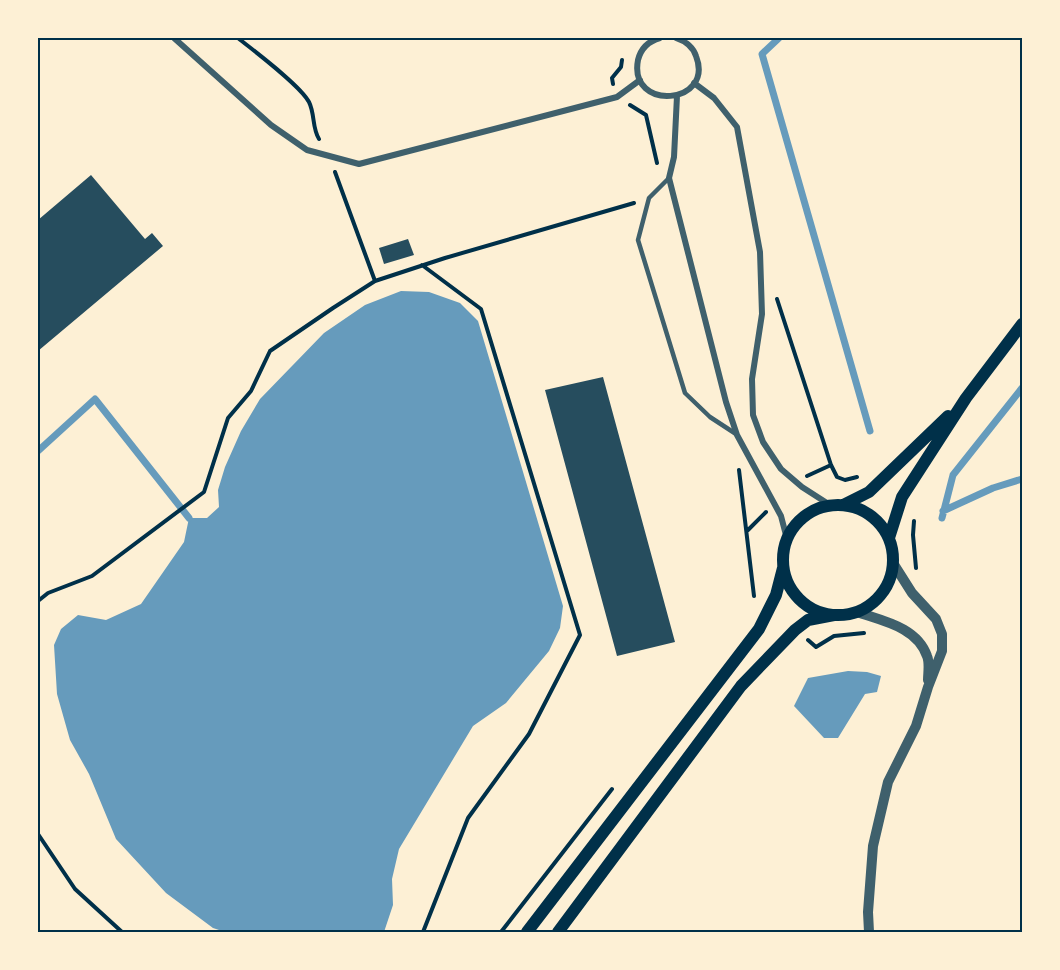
<svg xmlns="http://www.w3.org/2000/svg" width="1060" height="970" viewBox="0 0 1060 970" font-family="'Nunito Sans',sans-serif">
  <style>
    .water { fill: #669bbc }
    .lines { fill: none; stroke-linecap: round; stroke-linejoin: round }
    .stream { stroke: #669bbc; stroke-width: 7 }
    .building { fill: #264d5e }
    .path { stroke: #003049; stroke-width: 4 }
    .service { stroke: #3f606c; stroke-width: 4.5 }
    .minor { stroke: #3f606c; stroke-width: 6 }
    .tertiary { stroke: #3f606c; stroke-width: 10 }
    .secondary { stroke: #003049; stroke-width: 12 }
    .neatline { fill: none; stroke: #003049; stroke-width: 2 }
  </style>
  <rect width="100%" height="100%" fill="#fdf0d5"/>
  <path class="water" d="M 401,291 L 429,292 L 460,303 L 478,321 L 563,606 L 560,628 L 549,651 L 506,703 L 473,726 L 399,849 L 392,879 L 393,905 L 384,932 L 225,932 L 213,928 L 166,893 L 116,839 L 89,774 L 70,740 L 57,694 L 54,645 L 61,629 L 78,615 L 106,620 L 141,604 L 184,542 L 189,518 L 207,518 L 219,507 L 218,490 L 225,467 L 241,431 L 260,399 L 324,333 L 365,305 Z
    M 848,671 L 867,672 L 881,676 L 877,692 L 865,694 L 838,738 L 824,738 L 794,706 L 808,678 Z"/>
  <g class="lines">
    <path class="stream" d="M 779,38 L 762,54 L 870,431
      M 38,451 L 95,399 L 189,518
      M 943,511 L 993,488 L 1022,479
      M 942,518 L 953,475 L 1022,388"/>
  </g>
  <path class="building" d="M 91,175 L 145,239 L 152,233 L 163,246 L 38,351 L 38,220 Z
    M 408,239 L 414,255 L 384,264 L 379,248 Z
    M 603,377 L 675,642 L 617,656 L 545,390 Z"/>
  <g class="lines">
    <path class="path" d="M 238,38 C 254,51 300,85 309,102 C 315,114 312,128 319,139
      M 613,84 L 612,78 L 621,67 L 622,60
      M 630,105 L 646,115 L 657,163
      M 335,172 L 375,281
      M 422,265 L 481,309 L 580,635 L 529,734 L 468,818 L 423,932
      M 777,299 L 831,465 L 837,477 L 845,480 L 857,477
      M 739,470 L 754,596
      M 807,476 L 831,465
      M 914,521 L 913,535 L 916,568
      M 748,530 L 766,512
      M 38,601 L 48,593 L 92,576 L 204,492 L 228,418 L 251,391 L 270,351 L 333,308 L 375,281 L 445,258 L 634,203
      M 808,640 L 816,647 L 834,636 L 864,633
      M 38,834 L 75,889 L 122,932
      M 501,932 L 612,789"/>
    <path class="service" d="M 669,178 L 649,198 L 638,240 L 685,393 L 710,417 L 736,434"/>
    <path class="minor" d="M 174,38 L 271,125 L 307,150 L 359,164 L 617,97 L 640,80
      M 660,38 C 649,41 641,48 638,60 C 628,112 715,105 696,56 C 693,47 685,41 676,38
      M 694,83 L 714,98 L 737,127 L 760,252 L 762,314 L 752,379 L 753,415 L 763,442 L 781,469 L 802,487 L 830,505
      M 677,96 L 674,157 L 669,178 L 726,402 L 737,435 L 781,516 L 787,539"/>
    <path class="tertiary" d="M 857,612 C 883,621 917,627 927,656 C 930,663 928,673 928,680
      M 869,932 L 868,912 L 873,846 L 888,782 L 916,726 L 928,687 L 942,651 L 942,634 L 936,619 L 912,593 L 893,563"/>
    <path class="secondary" d="M 843,505 L 869,492 L 948,416
      M783 560a55 55 0 1 1 110 0a55 55 0 1 1-110 0Z
      M 889,538 L 902,497 L 966,398 L 1022,324
      M 527,932 L 759,629 L 776,595 L 783,568
      M 558,932 L 741,686 L 795,630 L 808,620 L 834,615"/>
  </g>
  <rect width="1060" height="970" fill="none" stroke="#fdf0d5" stroke-width="78"/>
  <rect x="39" y="39" width="982" height="892" class="neatline"/>
</svg>
